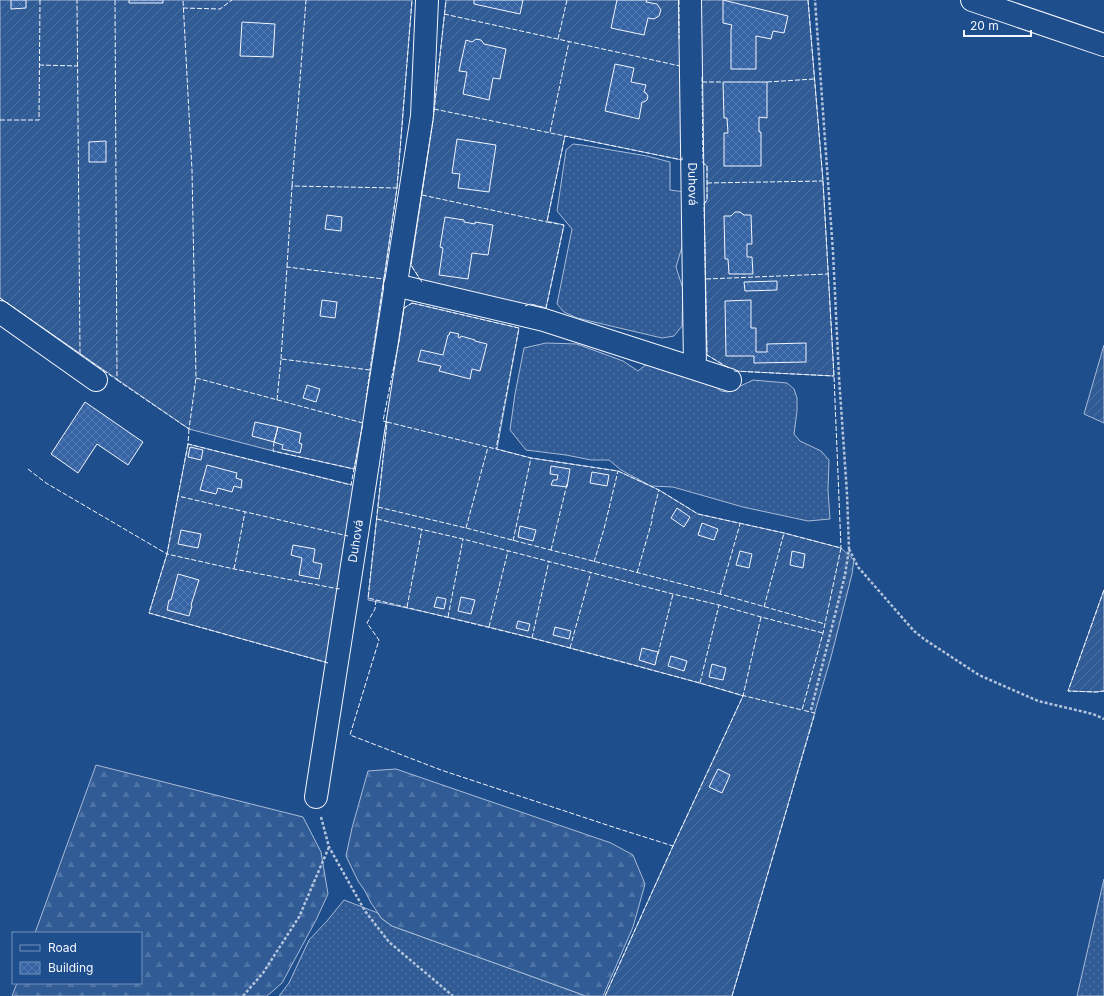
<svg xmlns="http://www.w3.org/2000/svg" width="1104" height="996" viewBox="0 0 1104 996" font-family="Inter,sans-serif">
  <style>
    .grass { fill: url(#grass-dots); stroke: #a8bbd7 }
    .forest { fill: url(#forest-firs); stroke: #a8bbd7 }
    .garden { fill: url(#garden-furrows); stroke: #a8bbd7 }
    .building { fill: url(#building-cross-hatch); stroke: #f2f6ff }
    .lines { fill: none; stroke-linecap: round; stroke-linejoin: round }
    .minor-casing { stroke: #f2f6ff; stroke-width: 24 }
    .major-casing { stroke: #f2f6ff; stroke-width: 24 }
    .path { stroke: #b3c4dc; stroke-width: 2.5; stroke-dasharray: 3 2; stroke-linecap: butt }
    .minor { stroke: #1f4e8c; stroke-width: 22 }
    .major { stroke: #1f4e8c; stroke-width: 22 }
    .fence { stroke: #f2f6ff; stroke-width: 1; stroke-dasharray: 5 2; stroke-linecap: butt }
    .labels { text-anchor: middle; stroke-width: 3; stroke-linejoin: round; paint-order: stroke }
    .street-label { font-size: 12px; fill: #f2f6ff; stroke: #1f4e8c }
  </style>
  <defs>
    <pattern id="grass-dots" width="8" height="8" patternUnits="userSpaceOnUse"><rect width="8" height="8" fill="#305b95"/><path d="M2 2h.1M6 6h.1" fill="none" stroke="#4e73a5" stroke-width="1.8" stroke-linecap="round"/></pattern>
    <pattern id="forest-firs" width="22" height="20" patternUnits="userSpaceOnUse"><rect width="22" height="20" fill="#305b95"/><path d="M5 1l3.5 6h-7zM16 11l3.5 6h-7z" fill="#4e73a5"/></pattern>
    <pattern id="garden-furrows" width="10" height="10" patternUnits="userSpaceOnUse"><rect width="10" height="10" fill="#305b95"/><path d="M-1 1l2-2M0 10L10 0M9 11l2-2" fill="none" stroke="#4e73a5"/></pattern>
    <pattern id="building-cross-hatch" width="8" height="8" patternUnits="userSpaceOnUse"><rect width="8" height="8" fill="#3563a3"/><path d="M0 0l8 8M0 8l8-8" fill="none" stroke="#537ab1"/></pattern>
  </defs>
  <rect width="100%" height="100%" fill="#1f4e8c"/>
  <path class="grass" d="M 573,144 L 582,145 L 647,156 L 670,162 L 670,190 L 685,192 L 682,247 L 676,267 L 683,289 L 682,326 L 674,336 L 662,338 L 577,318 L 564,312 L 557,304 L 572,229 L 557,211 L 566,150 Z
    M 546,343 L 577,344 L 623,361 L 638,371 L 648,363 L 712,384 L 721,391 L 728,392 L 753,380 L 787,383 L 794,389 L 797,398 L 797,411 L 794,434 L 800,441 L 821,451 L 829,460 L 828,490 L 830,519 L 808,521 L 743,507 L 673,487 L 651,486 L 621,470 L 609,460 L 591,460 L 566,455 L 526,450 L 510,430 L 515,394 L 524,348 Z
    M 1104,879 L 1104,996 L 1077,996 Z
    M 344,900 L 378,913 L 381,918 L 392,926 L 586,996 L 279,996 L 289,983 L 309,940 L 327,921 Z"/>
  <path class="forest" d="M 96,765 L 303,817 L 321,852 L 328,894 L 316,920 L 282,983 L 267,996 L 12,996 L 17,983 L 141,983 L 141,933 L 35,933 Z
    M 396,769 L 611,843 L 633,855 L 645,884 L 633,927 L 603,996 L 586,996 L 392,926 L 381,918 L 378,913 L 371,903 L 365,891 L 358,881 L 346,856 L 352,828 L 368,771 Z"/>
  <path class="garden" d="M 0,0 L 412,0 L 397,188 L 363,423 L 354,469 L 273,451 L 189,429 L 0,298 Z
    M 446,0 L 679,0 L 682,160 L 565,136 L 547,221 L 564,225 L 546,308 L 530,304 L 526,306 L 422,283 L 411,265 L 433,120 Z
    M 701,0 L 808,0 L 823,181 L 834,376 L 733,371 L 707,355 L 704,204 L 707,200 L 707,166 L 703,163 Z
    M 412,303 L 519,328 L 497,449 L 531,458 L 618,471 L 659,490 L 698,514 L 784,533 L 841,548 L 854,560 L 852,574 L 831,657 L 732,996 L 605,996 L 673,846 L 743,696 C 705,684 666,674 627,663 C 541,640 455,617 368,600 L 387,422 L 383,421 L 399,341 L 404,308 Z
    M 1104,345 L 1104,423 L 1084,414 Z
    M 188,444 L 356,486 L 329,663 L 149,613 L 167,554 Z
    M 1104,590 L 1104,691 L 1096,692 L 1068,691 Z"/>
  <path class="building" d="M 11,0 L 26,0 L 26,8 L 11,9 Z
    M 129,0 L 163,0 L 163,3 L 129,3 Z
    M 474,0 L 523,0 L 520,14 L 474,4 Z
    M 617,0 L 647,0 L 646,2 L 657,4 L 661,10 L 659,16 L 654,19 L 648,18 L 644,35 L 611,28 Z
    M 723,0 L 788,16 L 784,33 L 773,31 L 771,39 L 756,36 L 756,69 L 731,69 L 731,29 L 732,25 L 723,23 Z
    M 242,22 L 275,24 L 273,57 L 240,56 Z
    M 476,39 L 481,40 L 484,44 L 506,49 L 500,79 L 493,78 L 489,100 L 463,94 L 467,72 L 459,71 L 466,40 L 472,42 Z
    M 615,64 L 634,68 L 631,82 L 646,85 L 644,92 L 646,93 L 648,96 L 647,100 L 644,102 L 642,102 L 639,119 L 605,111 Z
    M 723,82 L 767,82 L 767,118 L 759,117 L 759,132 L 761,132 L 761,166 L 724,166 L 724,133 L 728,133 L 727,118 L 724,118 Z
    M 457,139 L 496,145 L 489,192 L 458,188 L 460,174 L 452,173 Z
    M 106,141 L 106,162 L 89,162 L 89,142 Z
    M 735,212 L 740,212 L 744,215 L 751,215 L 752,244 L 747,244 L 747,257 L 752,257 L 753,274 L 729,274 L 728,259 L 725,259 L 724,216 L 731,216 Z
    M 327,215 L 342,217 L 341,231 L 325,229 Z
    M 445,217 L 464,220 L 464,222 L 475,224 L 475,222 L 493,225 L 488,255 L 472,253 L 468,279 L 439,275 L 443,248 L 440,247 Z
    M 777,281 L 777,290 L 745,291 L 744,282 Z
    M 322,300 L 337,302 L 335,318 L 320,316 Z
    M 751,300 L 751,328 L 756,328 L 756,352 L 767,352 L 767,344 L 806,343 L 806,362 L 754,363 L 754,356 L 726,356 L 725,301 Z
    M 450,332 L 459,334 L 458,337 L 460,338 L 461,336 L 475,340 L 475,341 L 487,344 L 480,371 L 472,369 L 470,379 L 439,371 L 441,366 L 418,361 L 421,350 L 443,355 L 448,335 L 449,335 Z
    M 307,385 L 320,389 L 316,402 L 303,398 Z
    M 85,402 L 143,442 L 128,465 L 97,444 L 78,473 L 51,454 Z
    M 255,422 L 278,427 L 274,442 L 252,436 Z
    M 278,427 L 301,433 L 299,443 L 302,444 L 300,453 L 282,449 L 283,445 L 274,442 Z
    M 190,447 L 203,450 L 201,460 L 188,457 Z
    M 207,465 L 237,473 L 236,478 L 242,480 L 241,488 L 234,486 L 232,492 L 218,488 L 216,494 L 200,490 Z
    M 551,466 L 570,469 L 567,487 L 551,485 L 553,480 L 557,480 L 558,475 L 550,474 Z
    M 592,472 L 609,475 L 607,486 L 590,483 Z
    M 677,508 L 690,517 L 684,527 L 671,518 Z
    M 702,523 L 718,529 L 714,540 L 698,535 Z
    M 520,526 L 536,530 L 533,541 L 518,537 Z
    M 181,530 L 201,534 L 198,548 L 178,544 Z
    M 293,545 L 315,549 L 313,562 L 322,564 L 319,579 L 299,575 L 302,558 L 291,555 Z
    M 740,551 L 752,554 L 749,568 L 736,565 Z
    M 792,551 L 805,554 L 803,568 L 790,565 Z
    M 178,574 L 199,580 L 191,605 L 192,606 L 189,616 L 167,610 L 169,600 L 171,600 Z
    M 437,597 L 446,599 L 444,609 L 434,607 Z
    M 461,597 L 475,600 L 471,614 L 458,611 Z
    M 518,621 L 530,624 L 528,631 L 516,628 Z
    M 555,627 L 571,631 L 569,639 L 553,635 Z
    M 642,648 L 658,652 L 655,665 L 639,660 Z
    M 671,656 L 687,661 L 684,671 L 668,666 Z
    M 712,664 L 726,668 L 723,680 L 709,677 Z
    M 718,769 L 730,775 L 722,793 L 709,787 Z"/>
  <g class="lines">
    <g class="minor-casing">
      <g id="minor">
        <path id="s1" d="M 690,0 L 695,368"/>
        <path d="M 395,285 L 544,320 L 730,380"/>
        <path d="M 0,312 L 96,380"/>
        <path id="s2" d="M 316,797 L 422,116 L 427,0"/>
      </g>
    </g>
    <g class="major-casing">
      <path id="major" d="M 972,0 L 1104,45"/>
    </g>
    <path class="path" d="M 849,549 L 858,567 L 914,631 L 924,639 L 979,675 L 1038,701 L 1093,714 L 1104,719
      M 811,710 L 845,575 L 849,549 L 847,494 L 839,377 L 833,252 L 815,0
      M 321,817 L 329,847 L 365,911 L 389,942 L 453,996
      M 243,996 L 263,973 L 299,917 L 329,847"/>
    <use href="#minor" class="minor"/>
    <use href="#major" class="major"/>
    <path class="fence" d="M 679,0 L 679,39
      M 808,0 L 823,181 L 834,376 L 841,548
      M 183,8 L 220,9 L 232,0
      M 444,14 L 680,66
      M 558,39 L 567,0
      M 39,65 L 78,66
      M 702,77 L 703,163 L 707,166 L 707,200 L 704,204 L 707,355 L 729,368
      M 702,82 L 723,82
      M 767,82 L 814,79
      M 434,109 L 565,136
      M 0,120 L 39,120 L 40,0
      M 550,132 L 569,42
      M 707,183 L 823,181
      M 292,186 L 306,0
      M 397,188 L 412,0
      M 422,195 L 547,222
      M 287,267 L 292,186 L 397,188 L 384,279
      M 706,279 L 828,274
      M 422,282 L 411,265 L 433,120 L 446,0
      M 0,298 L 80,354 L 77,0
      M 412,303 L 519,328 L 496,449 L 531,458 L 618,471 L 659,490 L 698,514 L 784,533 L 841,548 L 823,633 L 802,710 L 741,695 L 700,683 L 532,638 L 368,598 L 387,422 L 383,421 L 399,341 L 404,308 Z
      M 525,306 L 530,304 L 546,308 L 564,225 L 547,222 L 565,136 L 682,160 L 682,157
      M 80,354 L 117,380 L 115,0
      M 281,359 L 287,267 L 384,279 L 370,370
      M 734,371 L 834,376
      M 196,378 L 363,423 L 354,469
      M 117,380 L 189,429 L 196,378 L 192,170 L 183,0
      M 277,400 L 281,359 L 370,370 L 365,406
      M 387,422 L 496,449
      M 189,429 L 188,444 L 351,485 L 354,469 L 273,451 L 274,442
      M 188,444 L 178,496 L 348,536
      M 28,469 L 46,483 L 167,554 L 149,613 L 328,663
      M 178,496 L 167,554 L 234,569 L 339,589 L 339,588
      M 378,507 L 466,528 L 720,594 L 825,624
      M 377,519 L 463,539 L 673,594 L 719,605 L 761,617 L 823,633
      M 466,528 L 488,447
      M 513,541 L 531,458
      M 551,550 L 567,484
      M 594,562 L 604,529 L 618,471
      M 234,569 L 245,512
      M 637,573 L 652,521 L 652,517 L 659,490
      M 1104,590 L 1068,691 L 1096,692 L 1104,691
      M 720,594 L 740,524
      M 376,600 L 375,609 L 367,623 L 379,640 L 350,735 L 441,770 L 613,827 L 673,846
      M 407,607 L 422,529
      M 764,607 L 784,533
      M 448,617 L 463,539
      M 489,627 L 508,551
      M 532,638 L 549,561
      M 570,648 L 591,572
      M 658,654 L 673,594
      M 700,683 L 719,605
      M 605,996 L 673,846 L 743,696 L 761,617
      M 732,996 L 815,713 L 802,710"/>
  </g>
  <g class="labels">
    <g class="street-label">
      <text dy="4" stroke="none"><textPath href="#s1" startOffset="184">Duhová</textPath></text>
      <text dy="4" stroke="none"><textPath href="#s2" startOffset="259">Duhová</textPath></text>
    </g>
  </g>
  <rect x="12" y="932" width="130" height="52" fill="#1f4e8c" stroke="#7391ba"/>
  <rect x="20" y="945" width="20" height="6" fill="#1f4e8c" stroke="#7391ba"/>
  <text x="48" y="952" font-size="12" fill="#f2f6ff">Road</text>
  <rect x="20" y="962" width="20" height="12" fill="url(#building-cross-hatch)" stroke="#7391ba"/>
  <text x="48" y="972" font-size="12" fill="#f2f6ff">Building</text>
  <path d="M964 30v6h67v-6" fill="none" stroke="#f2f6ff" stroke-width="2"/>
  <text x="970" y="30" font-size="12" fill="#f2f6ff" stroke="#1f4e8c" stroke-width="3" paint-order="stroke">20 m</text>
</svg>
